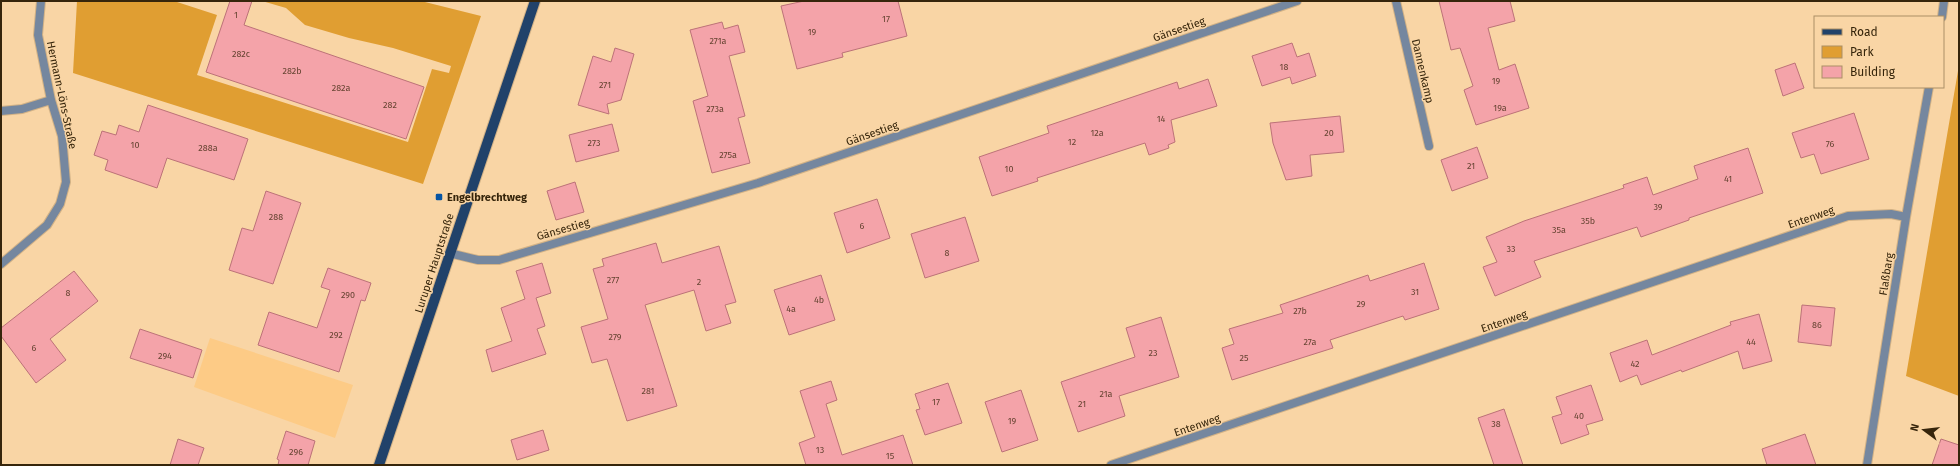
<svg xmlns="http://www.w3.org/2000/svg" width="1960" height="466" viewBox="0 0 1960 466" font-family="'Fira Sans',sans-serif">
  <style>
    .built { fill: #fdcb86 }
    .green { fill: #e09e32 }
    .building { fill: #f4a3a9; stroke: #bc7278 }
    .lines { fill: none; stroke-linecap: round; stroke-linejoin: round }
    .street-casing { stroke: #d2b286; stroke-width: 10 }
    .primary-casing { stroke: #d2b286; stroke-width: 12 }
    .street { stroke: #75879f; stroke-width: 8 }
    .primary { stroke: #21426a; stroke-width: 10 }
    .poi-dot { fill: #0654a3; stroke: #f9d5a5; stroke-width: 1.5 }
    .labels { text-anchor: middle; stroke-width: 3; stroke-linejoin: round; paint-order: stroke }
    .number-label { font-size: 9px; fill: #664432 }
    .street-label { font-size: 11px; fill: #36250b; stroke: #f9d5a5 }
    .poi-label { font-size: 11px; font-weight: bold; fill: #36250b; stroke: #f9d5a5; text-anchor: start }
  </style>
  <rect width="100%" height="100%" fill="#f9d5a5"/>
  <path class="built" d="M 210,338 L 353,385 L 335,438 L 194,387 Z"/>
  <path class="green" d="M 77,1 L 174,1 L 217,15 L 197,75 L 408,142 L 432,69 L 449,73 L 451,66 L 393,48 L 349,38 L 305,25 L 286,8 L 262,1 L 421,1 L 481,16 L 423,184 L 73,73 Z
    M 1959,65 L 1959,396 L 1906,376 Z"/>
  <path class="building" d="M 230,1 L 252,1 L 244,25 L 424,87 L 406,139 L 206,72 Z
    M 804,1 L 898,1 L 907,36 L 842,53 L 843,57 L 797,69 L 781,6 Z
    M 1439,1 L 1510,1 L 1515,21 L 1488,28 L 1499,70 L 1515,64 L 1529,108 L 1476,125 L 1464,90 L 1473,86 L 1460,48 L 1451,50 Z
    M 722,22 L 724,29 L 738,25 L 745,52 L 729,56 L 745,116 L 738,118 L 750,163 L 712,173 L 693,101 L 708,96 L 690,30 Z
    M 1292,43 L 1297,57 L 1309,53 L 1316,76 L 1292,84 L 1290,77 L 1262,86 L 1252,56 Z
    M 615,48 L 634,54 L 621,100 L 607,104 L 609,114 L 578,105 L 593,56 L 611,62 Z
    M 1795,63 L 1804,88 L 1783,96 L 1775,70 Z
    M 1208,79 L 1217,106 L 1171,120 L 1175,142 L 1168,145 L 1169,148 L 1149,155 L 1145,143 L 1037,178 L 1038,181 L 992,196 L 979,157 L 1049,133 L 1047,126 L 1177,82 L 1179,89 Z
    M 148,105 L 248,139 L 234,180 L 167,158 L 157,188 L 105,170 L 108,160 L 94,155 L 102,131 L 116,135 L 119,125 L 139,132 Z
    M 1854,113 L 1869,159 L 1821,174 L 1814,154 L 1801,158 L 1792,133 Z
    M 1340,116 L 1344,152 L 1310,155 L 1312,176 L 1286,180 L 1273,143 L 1270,123 Z
    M 612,124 L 619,151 L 576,162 L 569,135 Z
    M 1477,147 L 1488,178 L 1452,191 L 1441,160 Z
    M 1748,148 L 1763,193 L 1689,218 L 1689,220 L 1641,237 L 1637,227 L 1534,261 L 1541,277 L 1495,296 L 1483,267 L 1497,262 L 1486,237 L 1524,221 L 1624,188 L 1623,185 L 1647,177 L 1653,195 L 1698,179 L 1694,166 Z
    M 575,182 L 584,212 L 556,220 L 547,191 Z
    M 266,191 L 301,203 L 273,284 L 229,270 L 242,228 L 253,231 Z
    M 877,199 L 890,238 L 847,253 L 834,213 Z
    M 965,217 L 979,261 L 925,278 L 911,234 Z
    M 656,243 L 662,263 L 719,246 L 736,302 L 725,305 L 731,323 L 706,331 L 694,290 L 645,305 L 677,406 L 627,421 L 607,359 L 592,363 L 581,327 L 608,319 L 593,269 L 604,266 L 602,259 Z
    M 542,263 L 551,293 L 536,298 L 545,326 L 537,329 L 546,354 L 492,372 L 486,350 L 512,341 L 501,308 L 525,299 L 516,271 Z
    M 1424,263 L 1439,309 L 1405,320 L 1403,316 L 1330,340 L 1333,348 L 1232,380 L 1222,348 L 1234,344 L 1229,329 L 1283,313 L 1280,305 L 1339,285 L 1368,275 L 1370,281 Z
    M 328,268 L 371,283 L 365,301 L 361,300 L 339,372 L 258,345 L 269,312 L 317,328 L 330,290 L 321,287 Z
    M 74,271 L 98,301 L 50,339 L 66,360 L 36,383 L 1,336 L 1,328 Z
    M 821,275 L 835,320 L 789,335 L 774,290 Z
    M 1802,305 L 1835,308 L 1831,346 L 1798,342 Z
    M 1759,314 L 1772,361 L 1743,369 L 1738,351 L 1682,372 L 1681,370 L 1641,385 L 1637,375 L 1620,382 L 1610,353 L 1647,340 L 1652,355 L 1731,325 L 1730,322 Z
    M 1161,317 L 1179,377 L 1119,396 L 1125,416 L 1078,432 L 1061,382 L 1135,357 L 1126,328 Z
    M 140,329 L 202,350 L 193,378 L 130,358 Z
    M 831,381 L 837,400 L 826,404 L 842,455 L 903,435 L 913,465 L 806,465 L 799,443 L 815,437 L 800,391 Z
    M 948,383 L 962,423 L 925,435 L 916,410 L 920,409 L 915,394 Z
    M 1591,385 L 1603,420 L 1586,425 L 1589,434 L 1561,444 L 1552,417 L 1562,414 L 1556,397 Z
    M 1021,390 L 1038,440 L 1002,452 L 985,402 Z
    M 1504,409 L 1523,465 L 1494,465 L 1478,418 Z
    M 543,430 L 549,450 L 517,460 L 511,440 Z
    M 286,431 L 315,441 L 308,465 L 278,465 L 279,460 L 277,459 Z
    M 1805,434 L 1816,465 L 1767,465 L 1762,449 Z
    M 178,439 L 204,448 L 198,465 L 170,465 Z
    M 1941,439 L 1959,445 L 1959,465 L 1932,465 Z"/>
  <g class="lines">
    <g class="street-casing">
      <path id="street" d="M 1396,1 L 1429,146
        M 1942,17 L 1944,1
        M 1,111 L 22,109 L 51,100
        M 449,253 L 478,260 L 499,260 L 758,183 L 1297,1
        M 1,264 L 47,225 L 60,204 L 66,182 L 62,136 L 51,100 L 38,35 L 41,1
        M 1111,465 L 1848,216 L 1891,214 L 1906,217
        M 1867,465 L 1906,217 L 1929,87"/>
    </g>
    <g class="primary-casing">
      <path id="primary" d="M 379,465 L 535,1"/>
    </g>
    <use href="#street" class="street"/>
    <use href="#primary" class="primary"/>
  </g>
  <rect class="poi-dot" x="435" y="193" width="8" height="8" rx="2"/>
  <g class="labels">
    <g class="number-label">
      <text x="236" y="18">1</text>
      <text x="886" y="22">17</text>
      <text x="812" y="35">19</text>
      <text x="718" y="44">271a</text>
      <text x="241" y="57">282c</text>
      <text x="1284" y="70">18</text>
      <text x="292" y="74">282b</text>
      <text x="1496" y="84">19</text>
      <text x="605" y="88">271</text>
      <text x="341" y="91">282a</text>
      <text x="390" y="108">282</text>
      <text x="1500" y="111">19a</text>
      <text x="715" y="112">273a</text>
      <text x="1161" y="122">14</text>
      <text x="1097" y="136">12a</text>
      <text x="1329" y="136">20</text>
      <text x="1072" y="145">12</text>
      <text x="594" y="146">273</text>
      <text x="1830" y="147">76</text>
      <text x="135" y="148">10</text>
      <text x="208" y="151">288a</text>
      <text x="728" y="158">275a</text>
      <text x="1471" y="169">21</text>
      <text x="1009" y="172">10</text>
      <text x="1728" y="182">41</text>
      <text x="1658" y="210">39</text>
      <text x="276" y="220">288</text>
      <text x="1588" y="224">35b</text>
      <text x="862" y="229">6</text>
      <text x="1559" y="233">35a</text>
      <text x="1511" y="252">33</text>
      <text x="947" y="256">8</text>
      <text x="613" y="283">277</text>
      <text x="699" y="285">2</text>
      <text x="1415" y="295">31</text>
      <text x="68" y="296">8</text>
      <text x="348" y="298">290</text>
      <text x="819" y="303">4b</text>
      <text x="1361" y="307">29</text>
      <text x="791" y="312">4a</text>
      <text x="1300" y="314">27b</text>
      <text x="1817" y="328">86</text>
      <text x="336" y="338">292</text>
      <text x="615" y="340">279</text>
      <text x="1310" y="345">27a</text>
      <text x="1751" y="345">44</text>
      <text x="34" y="351">6</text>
      <text x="1153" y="356">23</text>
      <text x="165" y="359">294</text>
      <text x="1244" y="361">25</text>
      <text x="1635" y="367">42</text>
      <text x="648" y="394">281</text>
      <text x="1106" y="397">21a</text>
      <text x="936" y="405">17</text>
      <text x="1082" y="407">21</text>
      <text x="1579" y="419">40</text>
      <text x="1012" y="424">19</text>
      <text x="1496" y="427">38</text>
      <text x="820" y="453">13</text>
      <text x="296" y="455">296</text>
      <text x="890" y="459">15</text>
    </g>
    <g class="street-label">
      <text transform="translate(1179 29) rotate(-19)" y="4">Gänsestieg</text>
      <text transform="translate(1423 71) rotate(77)" y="4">Dannenkamp</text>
      <text transform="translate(62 95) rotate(78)" y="4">Hermann-Löns-Straße</text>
      <text transform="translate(872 133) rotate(-19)" y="4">Gänsestieg</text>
      <text transform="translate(1811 217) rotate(-19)" y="4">Entenweg</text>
      <text transform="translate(563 229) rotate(-16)" y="4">Gänsestieg</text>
      <text transform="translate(434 263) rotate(-72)" y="4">Luruper Hauptstraße</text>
      <text transform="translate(1886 274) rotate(-81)" y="4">Flaßbarg</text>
      <text transform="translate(1504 321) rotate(-19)" y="4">Entenweg</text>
      <text transform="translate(1197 425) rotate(-19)" y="4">Entenweg</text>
    </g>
    <g class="poi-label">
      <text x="447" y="201">Engelbrechtweg</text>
    </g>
  </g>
  <rect width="1960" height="466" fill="none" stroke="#36250b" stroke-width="4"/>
  <rect x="1814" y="16" width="130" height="72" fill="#f9d5a5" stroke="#ab8f67"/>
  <rect x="1822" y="29" width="20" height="6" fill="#21426a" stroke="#ab8f67"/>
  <text x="1850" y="36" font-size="12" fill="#36250b">Road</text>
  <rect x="1822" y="46" width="20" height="12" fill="#e09e32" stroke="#ab8f67"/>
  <text x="1850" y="56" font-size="12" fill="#36250b">Park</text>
  <rect x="1822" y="66" width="20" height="12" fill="#f4a3a9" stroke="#ab8f67"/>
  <text x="1850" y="76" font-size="12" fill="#36250b">Building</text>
  <g transform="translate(1924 430) rotate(285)" stroke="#f9d5a5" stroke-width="3" paint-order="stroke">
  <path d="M0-3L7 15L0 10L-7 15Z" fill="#36250b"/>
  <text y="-6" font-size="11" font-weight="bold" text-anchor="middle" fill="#36250b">N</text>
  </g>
</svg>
